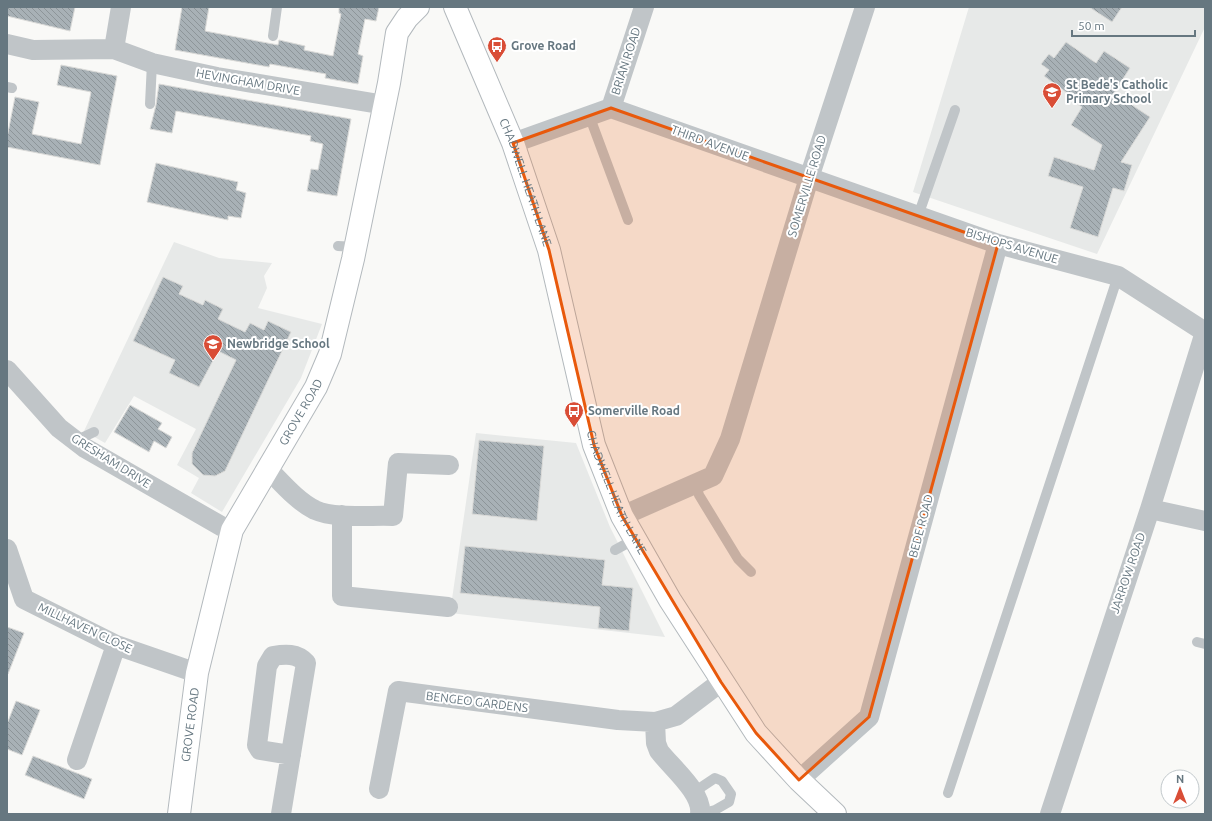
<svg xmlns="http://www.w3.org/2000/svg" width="1212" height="821" viewBox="0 0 1212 821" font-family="Ubuntu,sans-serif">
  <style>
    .built { fill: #e7e9e8 }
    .building { fill: url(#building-back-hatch); stroke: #dbdbd9 }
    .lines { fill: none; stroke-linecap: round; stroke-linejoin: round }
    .secondary-casing { stroke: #b3b9bd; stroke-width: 24 }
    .lane { stroke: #c0c5c8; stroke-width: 10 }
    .street { stroke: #c0c5c8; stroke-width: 20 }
    .secondary { stroke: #fff; stroke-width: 22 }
    .marked { fill: #e8590c; fill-opacity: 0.2; stroke: #e8590c; stroke-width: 3; stroke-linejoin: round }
    .labels { text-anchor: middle; stroke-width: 4; stroke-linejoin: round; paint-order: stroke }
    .poi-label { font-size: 12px; font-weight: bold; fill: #667780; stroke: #fff; text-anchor: start }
    .street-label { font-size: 12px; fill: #667780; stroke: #fff }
  </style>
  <defs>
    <pattern id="building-back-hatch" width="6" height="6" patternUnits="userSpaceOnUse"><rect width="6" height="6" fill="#a8b1b6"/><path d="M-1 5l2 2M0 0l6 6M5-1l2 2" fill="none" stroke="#8d9599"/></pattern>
  </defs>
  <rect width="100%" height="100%" fill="#f9f9f7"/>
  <path class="built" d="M 969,7 L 1205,7 L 1205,27 L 1097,254 L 913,192 Z
    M 174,242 L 219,258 L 272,263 L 264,276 L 267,288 L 258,308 L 322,324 L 301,378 L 222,512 L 191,493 L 199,478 L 177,465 L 196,429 L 134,396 L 105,443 L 84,431 Z
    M 476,433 L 576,443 L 610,527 L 665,637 L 450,613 Z"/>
  <path class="building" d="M 7,7 L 75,7 L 70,31 L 7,16 Z
    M 182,7 L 209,7 L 205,31 L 278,45 L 279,40 L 305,46 L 304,50 L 333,56 L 341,14 L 339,13 L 339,7 L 379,7 L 376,21 L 365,19 L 358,54 L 363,56 L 358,84 L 325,78 L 326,74 L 270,64 L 269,67 L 175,50 Z
    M 1089,7 L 1122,7 L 1112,22 Z
    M 1066,42 L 1096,63 L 1104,51 L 1130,68 L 1114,93 L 1150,117 L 1121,162 L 1132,165 L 1124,191 L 1113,188 L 1098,237 L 1070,228 L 1083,187 L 1048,176 L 1054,157 L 1094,170 L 1102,145 L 1071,125 L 1082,107 L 1072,101 L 1074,98 L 1044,76 L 1049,70 L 1041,64 L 1049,54 L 1054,58 Z
    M 61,65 L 117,76 L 100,165 L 7,147 L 7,138 L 15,97 L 39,102 L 32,134 L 81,144 L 91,92 L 57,85 Z
    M 159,84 L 351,119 L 337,196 L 307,191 L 311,169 L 318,170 L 323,144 L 310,141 L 311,136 L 176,111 L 172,133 L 150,129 L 156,105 Z
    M 156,163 L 238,182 L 236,190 L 246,193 L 241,218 L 228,216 L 228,220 L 147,202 Z
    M 163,277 L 183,286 L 179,294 L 203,305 L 205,300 L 223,309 L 218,319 L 245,332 L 250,323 L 264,330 L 268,321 L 291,332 L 225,471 L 215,476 L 203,475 L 192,464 L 192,453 L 236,360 L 218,351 L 199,387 L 169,373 L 175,360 L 133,341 Z
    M 130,405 L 162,423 L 158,429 L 172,437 L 166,448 L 154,441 L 149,452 L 114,432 Z
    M 479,440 L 544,446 L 537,521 L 472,514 Z
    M 465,546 L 605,560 L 602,585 L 633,588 L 629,631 L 598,628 L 600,607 L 460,593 Z
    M 7,627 L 24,633 L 8,674 L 7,674 Z
    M 16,701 L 40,710 L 22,755 L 7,749 L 7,724 Z
    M 33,756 L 92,779 L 84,799 L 25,775 Z"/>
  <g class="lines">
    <g class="secondary-casing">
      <g id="secondary">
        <path id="s1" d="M 455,7 L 513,143 L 549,250 L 594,445 L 622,516 L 670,600 L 756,733 L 799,780 L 835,814"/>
        <path id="s2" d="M 179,814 L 197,673 L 232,530 L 316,387 L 330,354 L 353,259 L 389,83 L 397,33 L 407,18 L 418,7"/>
      </g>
    </g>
    <path class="lane" d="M 273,36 L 277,7
      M 7,87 L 12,88
      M 150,104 L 152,63
      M 589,115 L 628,220
      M 918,216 L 955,110
      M 338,246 L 355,247
      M 75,441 L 94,432
      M 696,484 L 699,495 L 738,559 L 751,572
      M 615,550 L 635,539
      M 1197,642 L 1205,644
      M 694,792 L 715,778 L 722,781 L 731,794 L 729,802 L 715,810 L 700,814
      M 948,793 L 1118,276"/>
    <path class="street" d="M 7,44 L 33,50 L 114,49 L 152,63 L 217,77 L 385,105
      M 114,49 L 121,7
      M 611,108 L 998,244 L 1118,276 L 1205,332
      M 513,143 L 611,108 L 644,7
      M 7,370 L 59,428 L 85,448 L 221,526 L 232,530
      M 268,469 C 282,483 297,501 315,510 C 335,519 371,515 393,516 L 398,463 L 449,465
      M 1150,509 L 1205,521
      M 342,515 L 342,596 L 448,607
      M 622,516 L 713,476 L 730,439 L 809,178 L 865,7
      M 7,549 L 24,599 L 116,645 L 197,673
      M 77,760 L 116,645
      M 799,780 L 869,717 L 998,244
      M 379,789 L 398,691 L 618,720 L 655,722
      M 281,814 L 306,663 C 297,653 285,654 273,656 L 267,666 L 257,745 L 260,750 L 291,755
      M 700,814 C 703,793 672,768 659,751 L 656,743 L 655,722 L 676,716 L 721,682
      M 1050,814 L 1150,509 L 1205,332"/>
    <use href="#secondary" class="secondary"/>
  </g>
  <path class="marked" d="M 611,108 L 998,244 L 869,717 L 799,780 L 756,733 L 721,682 L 622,516 L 594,445 L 549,250 L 513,143 Z"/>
  <defs>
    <g id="bus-pin" transform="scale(1)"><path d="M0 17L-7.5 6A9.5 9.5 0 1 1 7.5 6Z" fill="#d94d36" stroke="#fff"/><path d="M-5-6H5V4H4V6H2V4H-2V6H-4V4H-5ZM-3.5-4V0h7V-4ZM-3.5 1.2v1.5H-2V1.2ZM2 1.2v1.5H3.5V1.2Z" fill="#fff"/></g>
    <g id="school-pin" transform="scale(1)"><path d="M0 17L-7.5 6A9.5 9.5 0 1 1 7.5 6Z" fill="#d94d36" stroke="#fff"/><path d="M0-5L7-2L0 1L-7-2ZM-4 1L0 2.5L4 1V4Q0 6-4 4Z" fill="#fff"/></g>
  </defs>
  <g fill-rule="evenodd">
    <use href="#bus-pin" x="497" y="46"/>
    <use href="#school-pin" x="1052" y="92"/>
    <use href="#school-pin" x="213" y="344"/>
    <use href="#bus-pin" x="574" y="411"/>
  </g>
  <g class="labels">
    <g class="poi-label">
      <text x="511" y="50">Grove Road</text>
      <text x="1066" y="89">St Bede's Catholic<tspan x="1066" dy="14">Primary School</tspan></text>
      <text x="227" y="348">Newbridge School</text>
      <text x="588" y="415">Somerville Road</text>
    </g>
    <g class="street-label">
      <text transform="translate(626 61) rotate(-72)" y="4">BRIAN ROAD</text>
      <text transform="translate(248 82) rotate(10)" y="4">HEVINGHAM DRIVE</text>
      <text transform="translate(710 143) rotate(20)" y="4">THIRD AVENUE</text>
      <text dy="4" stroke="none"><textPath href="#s1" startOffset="189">CHADWELL HEATH LANE</textPath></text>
      <text transform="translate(807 186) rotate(-73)" y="4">SOMERVILLE ROAD</text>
      <text transform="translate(1012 246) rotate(17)" y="4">BISHOPS AVENUE</text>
      <text dy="4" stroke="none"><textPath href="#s2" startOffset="426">GROVE ROAD</textPath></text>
      <text transform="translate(111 461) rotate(32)" y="4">GRESHAM DRIVE</text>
      <text dy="4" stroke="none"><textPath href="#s1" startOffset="513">CHADWELL HEATH LANE</textPath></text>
      <text transform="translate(921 526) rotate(-75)" y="4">BEDE ROAD</text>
      <text transform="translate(1128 573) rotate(-71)" y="4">JARROW ROAD</text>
      <text transform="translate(85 628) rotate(25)" y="4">MILLHAVEN CLOSE</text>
      <text transform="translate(477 702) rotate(7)" y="4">BENGEO GARDENS</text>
      <text dy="4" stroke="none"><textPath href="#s2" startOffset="90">GROVE ROAD</textPath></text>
    </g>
  </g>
  <rect width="1212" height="821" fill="none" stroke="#667780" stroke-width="16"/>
  <g transform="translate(1180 789)"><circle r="19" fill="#ffffff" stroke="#c2c9cc"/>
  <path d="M0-3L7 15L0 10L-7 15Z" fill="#d94d36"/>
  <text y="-6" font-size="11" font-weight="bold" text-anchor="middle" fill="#667780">N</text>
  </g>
  <path d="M1072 30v6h123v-6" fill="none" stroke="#667780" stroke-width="2"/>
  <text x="1078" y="30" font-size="12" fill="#667780" stroke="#ffffff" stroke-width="3" paint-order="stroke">50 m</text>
</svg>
